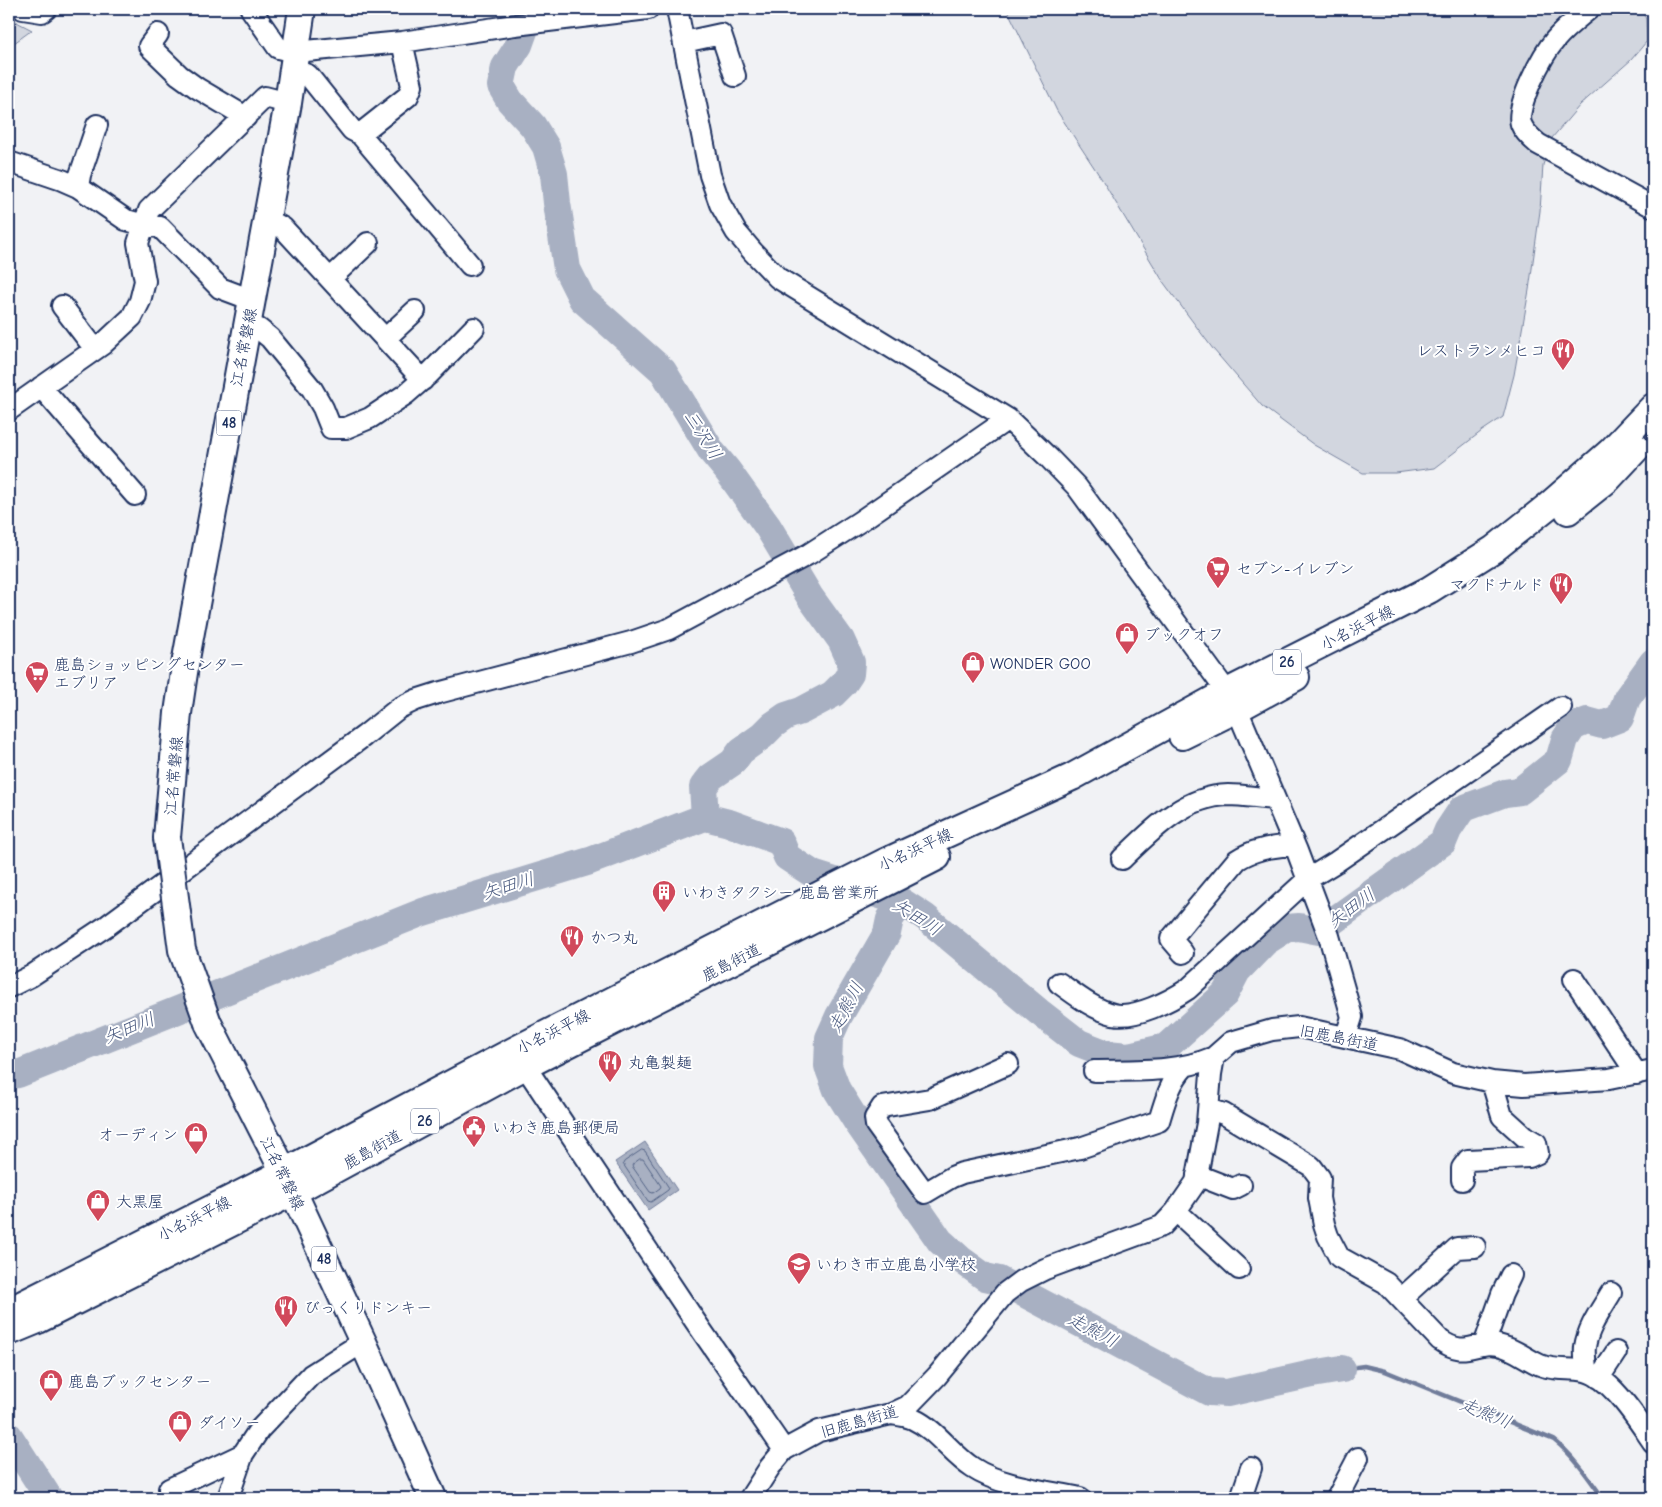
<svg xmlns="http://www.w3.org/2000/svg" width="1662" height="1507" viewBox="0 0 1662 1507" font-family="'Comic Neue','Klee One',sans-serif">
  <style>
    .green { fill: #d2d6df; stroke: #76829e }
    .water { fill: #a8b0c2; stroke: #707c9a }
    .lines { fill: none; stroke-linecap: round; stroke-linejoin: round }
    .shore { stroke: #536386; stroke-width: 1 }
    .stream { stroke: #707c9a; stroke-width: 4.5 }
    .river { stroke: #a8b0c2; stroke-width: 28 }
    .minor-casing { stroke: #1b2f5e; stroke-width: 24 }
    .major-casing { stroke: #1b2f5e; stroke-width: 30 }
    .minor { stroke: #fff; stroke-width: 20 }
    .major { stroke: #fff; stroke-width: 26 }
    .major-bridge-casing { stroke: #1b2f5e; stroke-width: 30; stroke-linecap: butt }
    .major-bridge { stroke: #fff; stroke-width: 26 }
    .labels { text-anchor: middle; stroke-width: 4; stroke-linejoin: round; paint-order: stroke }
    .shield { fill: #fff; stroke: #5f6d8e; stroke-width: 1 }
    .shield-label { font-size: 15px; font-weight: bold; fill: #1b2f5e }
    .street-label { font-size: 16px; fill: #1b2f5e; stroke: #fff }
    .poi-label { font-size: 16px; fill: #1b2f5e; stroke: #fff; text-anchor: start }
    .water-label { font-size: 18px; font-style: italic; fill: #4c5c81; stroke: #fff }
  </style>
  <rect width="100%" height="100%" fill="#f1f2f5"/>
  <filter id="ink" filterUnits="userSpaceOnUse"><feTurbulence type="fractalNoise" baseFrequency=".02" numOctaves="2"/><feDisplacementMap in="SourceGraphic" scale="10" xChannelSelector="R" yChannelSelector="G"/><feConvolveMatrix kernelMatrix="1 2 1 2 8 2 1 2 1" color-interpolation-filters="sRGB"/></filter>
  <g filter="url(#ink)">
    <path class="green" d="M 1007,9 L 1641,9 L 1646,19 L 1647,41 L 1631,60 L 1580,105 L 1552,138 L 1543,165 L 1540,211 L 1529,290 L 1514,375 L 1503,417 L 1482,431 L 1434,468 L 1396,473 L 1363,473 L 1314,445 L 1262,406 L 1213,349 L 1164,283 L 1101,178 L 1057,111 Z
      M 9,18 L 32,30 L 10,46 L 9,45 Z"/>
    <path class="water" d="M 645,1142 L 677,1190 L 648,1210 L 615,1162 Z"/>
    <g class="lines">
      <path class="shore" d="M 642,1150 L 645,1151 L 669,1188 L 668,1190 L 651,1202 L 648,1201 L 623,1164 L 624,1162 Z
        M 640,1159 L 643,1159 L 661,1186 L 660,1188 L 653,1193 L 650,1192 L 632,1166 L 633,1164 Z"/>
      <path class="stream" d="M 1342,1369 L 1364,1366 L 1385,1371 L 1554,1440 C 1574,1456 1588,1477 1603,1498"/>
      <path class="river" d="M 532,9 L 519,45 L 505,67 L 501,86 L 510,101 L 533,126 L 546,147 L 554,174 L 557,203 L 567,269 L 582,299 L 663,371 L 712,452 L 727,470 L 768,527 L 810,597 L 841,640 L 851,662 L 850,674 L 844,683 L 833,694 L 801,711 L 786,716 L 773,725 L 762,736 L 741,751 L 733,762 L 711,777 L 703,787 L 705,817
        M 902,902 L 890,919 L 887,933 L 839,1016 L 829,1038 L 828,1066 L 837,1090 L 857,1122 L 940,1241 L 960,1259 L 985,1277 L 999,1280 L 1209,1392 L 1227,1393 L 1312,1374 L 1342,1369
        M 9,1075 L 18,1074 L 423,912 L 590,861 L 705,817 L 729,823 L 781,842 L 787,857 L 813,874 L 902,902 L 925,917 L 1039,1012 L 1079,1043 L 1107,1054 L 1128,1056 L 1166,1047 L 1225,994 L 1237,971 L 1265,942 L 1287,928 L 1299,927 L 1319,931 L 1443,842 L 1448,830 L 1462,809 L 1505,793 L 1520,791 L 1559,760 L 1565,739 L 1573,727 L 1587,721 L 1602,725 L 1620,718 L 1627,698 L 1653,662
        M 9,1436 L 49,1498"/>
      <g class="minor-casing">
        <path id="minor" d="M 23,9 L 42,12 L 46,9
          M 251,9 L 278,48 L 295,52 L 402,42 L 515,25 L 648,9
          M 677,9 L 710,175 L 720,204 L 736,232 L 753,252 L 778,278 L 1008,419 L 1049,458 L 1077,487 L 1227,692 L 1237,709 L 1297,851 L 1329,936 L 1352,1017 L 1346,1036
          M 1589,9 C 1577,19 1565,28 1555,40 C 1543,54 1515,106 1521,124 C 1524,132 1532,139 1538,144 L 1653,207
          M 158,34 L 149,46 L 179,75 L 197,88 L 246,117
          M 402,42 L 412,86 L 408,96 L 360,134 L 470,265
          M 684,42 L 721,34 L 735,76
          M 293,69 L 308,75 L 352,130 L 360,134
          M 9,162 L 62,180 L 78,187 L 126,220 L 144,225 L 160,227 L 220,288 L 252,300
          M 78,187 L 80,175 L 97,125
          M 267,219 L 283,228 L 423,380
          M 330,279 L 368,243
          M 62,306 L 95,349
          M 247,324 L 259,329 L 270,338 L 312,389 L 323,408 L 331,428 L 346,428 L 370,418 L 406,394 L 428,375 L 474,328
          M 385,339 L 415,311
          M 41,387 L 135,495
          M 9,410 L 103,344 L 132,317 L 140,301 L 145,281 L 138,243 L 149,210 L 265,97 L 288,103
          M 1122,859 C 1152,830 1184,796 1228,795 C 1243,795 1259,798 1274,799
          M 1183,953 L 1171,939 L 1237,860 C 1255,848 1273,847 1294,845
          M 1574,979 L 1637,1074
          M 1059,983 C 1076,995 1093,1009 1113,1014 C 1135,1019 1170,1001 1188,989 L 1308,879 L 1336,862 L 1561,707
          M 9,987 L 31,976 L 108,925 L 364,736 L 399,708 L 416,700 L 438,693 L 631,642 L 669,629 L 809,554 L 859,522 L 1008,419
          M 517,1054 L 695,1321 L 784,1450
          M 1008,1064 L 930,1099 L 882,1107 L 875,1118 L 876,1125 L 925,1193 L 952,1177 L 962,1173 L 1080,1148 L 1159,1121 C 1165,1101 1170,1082 1184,1067
          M 1094,1071 C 1135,1070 1176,1073 1214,1057
          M 1209,1109 L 1224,1114 L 1311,1166 L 1320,1178 L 1319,1198 L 1324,1224 L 1328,1236 L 1339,1257 L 1386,1283 L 1440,1340 C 1467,1359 1473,1340 1498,1345 C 1514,1348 1526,1359 1540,1365 C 1554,1371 1571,1368 1585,1371 C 1611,1377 1639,1422 1653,1442
          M 1197,1175 L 1233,1189 L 1241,1185
          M 1462,1180 L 1462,1168 L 1468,1160 L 1529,1157 L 1538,1153 L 1536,1143 L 1524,1136 L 1502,1116 L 1492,1082
          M 1176,1211 L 1239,1269
          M 1401,1299 L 1457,1248 L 1475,1247
          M 1484,1345 L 1502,1294 L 1511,1275
          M 1586,1371 C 1586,1363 1584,1355 1585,1347 C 1588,1327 1601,1310 1611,1293
          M 1599,1378 L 1616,1352
          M 891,1414 C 898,1415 907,1416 913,1419 C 937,1430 951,1454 973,1468 C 1000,1486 1047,1491 1080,1498
          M 169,1489 L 243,1454
          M 228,1498 L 243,1454 L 259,1430 L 311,1375 L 363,1342
          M 750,1498 L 770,1467 L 784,1450 L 819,1431 L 891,1414 L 908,1406 L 937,1376 L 1005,1293 L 1021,1281 L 1045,1269 L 1162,1226 L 1176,1211 L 1196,1182 L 1207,1123 L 1211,1074 L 1214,1057 L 1231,1042 L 1272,1030 L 1299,1027 L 1400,1049 L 1453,1073 L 1492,1082 L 1524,1085 L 1609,1079 L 1653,1070
          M 1241,1498 L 1251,1468
          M 1337,1498 L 1358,1458"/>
      </g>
      <g class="major-casing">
        <path id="major" d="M 1568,511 L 1608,479 L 1637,448
          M 1182,736 L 1237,709 L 1296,677
          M 167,838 L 178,713 L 186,659 L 288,103 L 302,9
          M 208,1023 L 284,1172 L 363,1342 L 433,1498
          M 9,1311 L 284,1172 L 515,1050 L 833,888 L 885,862 L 1072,777 L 1227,692 L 1429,590 L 1494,549 L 1548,506 L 1611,451 L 1653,407
          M 9,1332 L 38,1320 L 293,1192 L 525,1066 L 937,857"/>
      </g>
      <use href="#minor" class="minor"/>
      <use href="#major" class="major"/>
      <g class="major-bridge-casing">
        <path id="major-bridge" d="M 167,838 L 182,950 L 208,1023"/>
      </g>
      <use href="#major-bridge" class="major-bridge"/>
    </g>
  </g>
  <defs>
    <g id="restaurant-pin" transform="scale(1.25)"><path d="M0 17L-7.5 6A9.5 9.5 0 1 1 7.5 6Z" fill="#d1495b" stroke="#fff"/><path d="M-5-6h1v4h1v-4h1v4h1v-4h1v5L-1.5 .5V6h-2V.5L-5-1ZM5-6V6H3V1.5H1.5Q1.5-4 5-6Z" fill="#fff"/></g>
    <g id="supermarket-pin" transform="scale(1.25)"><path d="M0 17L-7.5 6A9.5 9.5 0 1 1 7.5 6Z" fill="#d1495b" stroke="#fff"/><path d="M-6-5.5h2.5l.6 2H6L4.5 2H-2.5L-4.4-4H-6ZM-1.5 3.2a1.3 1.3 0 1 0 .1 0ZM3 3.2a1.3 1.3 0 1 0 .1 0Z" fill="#fff"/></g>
    <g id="shop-pin" transform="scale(1.25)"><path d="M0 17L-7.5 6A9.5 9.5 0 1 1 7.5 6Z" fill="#d1495b" stroke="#fff"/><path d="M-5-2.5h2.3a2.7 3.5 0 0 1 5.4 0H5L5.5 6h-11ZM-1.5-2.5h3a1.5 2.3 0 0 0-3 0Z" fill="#fff"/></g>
    <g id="building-pin" transform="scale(1.25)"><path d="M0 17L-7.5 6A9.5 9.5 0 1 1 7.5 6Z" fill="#d1495b" stroke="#fff"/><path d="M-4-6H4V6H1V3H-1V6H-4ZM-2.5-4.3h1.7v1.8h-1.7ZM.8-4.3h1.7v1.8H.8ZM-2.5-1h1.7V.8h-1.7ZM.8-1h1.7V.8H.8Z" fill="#fff"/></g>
    <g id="civic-pin" transform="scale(1.25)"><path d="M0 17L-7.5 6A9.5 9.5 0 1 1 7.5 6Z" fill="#d1495b" stroke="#fff"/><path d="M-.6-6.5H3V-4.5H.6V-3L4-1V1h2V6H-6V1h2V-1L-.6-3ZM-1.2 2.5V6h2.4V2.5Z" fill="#fff"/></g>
    <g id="school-pin" transform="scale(1.25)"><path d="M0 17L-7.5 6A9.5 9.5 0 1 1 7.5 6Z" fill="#d1495b" stroke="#fff"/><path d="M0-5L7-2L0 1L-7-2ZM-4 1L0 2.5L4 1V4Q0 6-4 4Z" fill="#fff"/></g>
  </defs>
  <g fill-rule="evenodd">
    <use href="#restaurant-pin" x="1563" y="350"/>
    <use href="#supermarket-pin" x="1218" y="568"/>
    <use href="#restaurant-pin" x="1561" y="584"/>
    <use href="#shop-pin" x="1127" y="634"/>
    <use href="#shop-pin" x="973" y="663"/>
    <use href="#supermarket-pin" x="37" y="673"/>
    <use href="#building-pin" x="664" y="892"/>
    <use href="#restaurant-pin" x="572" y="937"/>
    <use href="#restaurant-pin" x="610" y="1062"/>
    <use href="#civic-pin" x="474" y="1127"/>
    <use href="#shop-pin" x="196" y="1134"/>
    <use href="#shop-pin" x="98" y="1201"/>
    <use href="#school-pin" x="799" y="1264"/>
    <use href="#restaurant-pin" x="286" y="1307"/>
    <use href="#shop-pin" x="51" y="1381"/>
    <use href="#shop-pin" x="180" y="1422"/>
  </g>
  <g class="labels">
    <g class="shield">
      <rect x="216.5" y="410.5" width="25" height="25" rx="4"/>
      <rect x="1273" y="649.5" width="28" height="25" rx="4"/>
      <rect x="411" y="1108.5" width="28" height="25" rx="4"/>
      <rect x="311.5" y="1246.5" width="25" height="25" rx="4"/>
    </g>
    <g class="shield-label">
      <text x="229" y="428">48</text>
      <text x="1287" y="667">26</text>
      <text x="425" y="1126">26</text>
      <text x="324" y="1264">48</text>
    </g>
    <g class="street-label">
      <text transform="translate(243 347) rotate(-79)" y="6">江名常磐線</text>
      <text transform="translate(1357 627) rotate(-27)" y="6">小名浜平線</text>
      <text transform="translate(173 776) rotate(-85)" y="6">江名常磐線</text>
      <text transform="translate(915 849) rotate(-25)" y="6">小名浜平線</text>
      <text transform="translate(731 962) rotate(-27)" y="6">鹿島街道</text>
      <text transform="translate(553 1031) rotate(-27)" y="6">小名浜平線</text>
      <text transform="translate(1339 1037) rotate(11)" y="6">旧鹿島街道</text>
      <text transform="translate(372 1149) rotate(-29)" y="6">鹿島街道</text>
      <text transform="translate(283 1173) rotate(64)" y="6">江名常磐線</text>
      <text transform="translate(194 1218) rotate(-27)" y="6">小名浜平線</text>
      <text transform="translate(859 1421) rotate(-16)" y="6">旧鹿島街道</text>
    </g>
    <g class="poi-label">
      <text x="1546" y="356" text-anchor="end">レストランメヒコ</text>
      <text x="1236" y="574">セブン-イレブン</text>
      <text x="1544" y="590" text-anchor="end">マクドナルド</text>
      <text x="1144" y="640">ブックオフ</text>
      <text x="990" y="669">WONDER GOO</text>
      <text x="54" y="670">鹿島ショッピングセンター<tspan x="54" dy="18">エブリア</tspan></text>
      <text x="682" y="898">いわきタクシー 鹿島営業所</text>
      <text x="590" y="943">かつ丸</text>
      <text x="628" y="1068">丸亀製麺</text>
      <text x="492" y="1133">いわき鹿島郵便局</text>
      <text x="178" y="1140" text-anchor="end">オーディン</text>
      <text x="116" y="1207">大黒屋</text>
      <text x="816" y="1270">いわき市立鹿島小学校</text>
      <text x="304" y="1313">びっくりドンキー</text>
      <text x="68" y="1387">鹿島ブックセンター</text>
      <text x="198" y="1428">ダイソー</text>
    </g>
    <g class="water-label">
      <text transform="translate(703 435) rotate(58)" y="6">三沢川</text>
      <text transform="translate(508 886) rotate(-17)" y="6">矢田川</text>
      <text transform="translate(1351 908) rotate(-36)" y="6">矢田川</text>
      <text transform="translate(917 917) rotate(32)" y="6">矢田川</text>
      <text transform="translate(846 1007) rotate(-62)" y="6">走熊川</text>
      <text transform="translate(129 1028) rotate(-22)" y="6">矢田川</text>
      <text transform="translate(1093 1330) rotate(28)" y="6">走熊川</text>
      <text transform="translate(1486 1413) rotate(22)" y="6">走熊川</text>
    </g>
  </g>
  <rect width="1662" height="1507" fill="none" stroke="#fff" stroke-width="30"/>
  <rect x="15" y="15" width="1632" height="1477" fill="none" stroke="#1b2f5e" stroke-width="2" filter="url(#ink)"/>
</svg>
